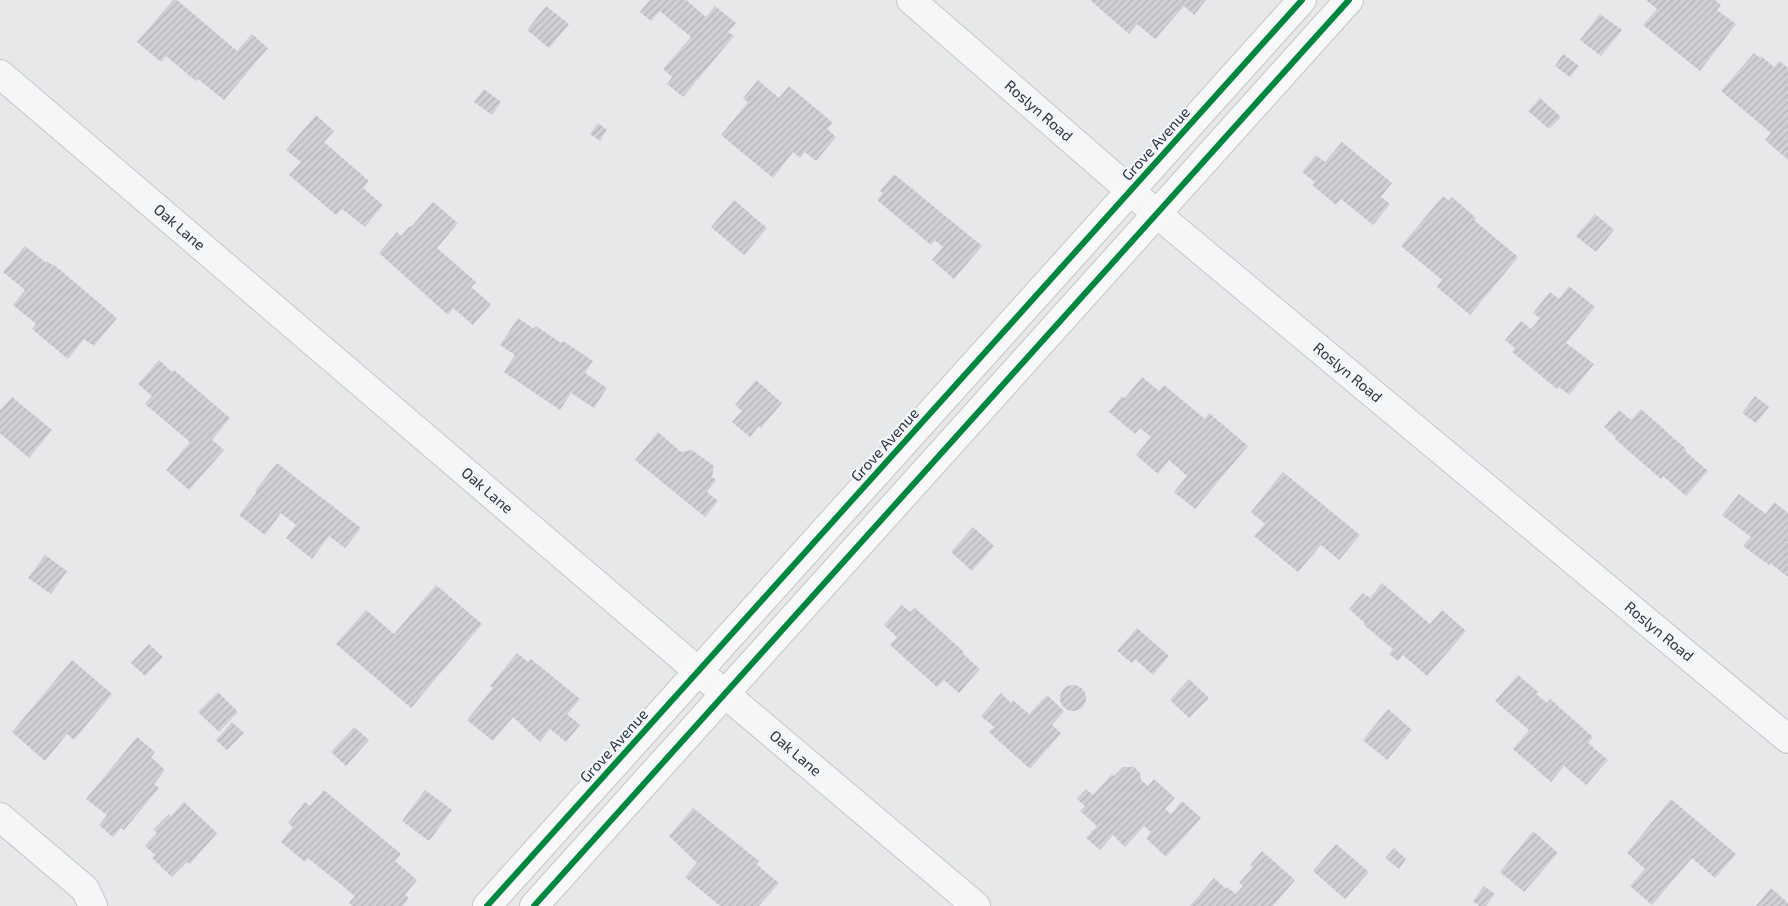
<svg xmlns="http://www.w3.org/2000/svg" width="1788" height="906" viewBox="0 0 1788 906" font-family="'Exo 2',sans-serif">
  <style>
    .building { fill: url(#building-hatch) }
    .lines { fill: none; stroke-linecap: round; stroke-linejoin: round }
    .street-casing { stroke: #c4c6c8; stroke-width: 30 }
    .secondary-casing { stroke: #c4c6c8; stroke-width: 30 }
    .street { stroke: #f5f6f7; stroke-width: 28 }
    .secondary { stroke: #f8f8f8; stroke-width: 28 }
    .cycleway-casing { stroke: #f4f6f9; stroke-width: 9 }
    .cycleway { stroke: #00873e; stroke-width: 6 }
    .labels { text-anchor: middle; stroke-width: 4.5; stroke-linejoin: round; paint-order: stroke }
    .street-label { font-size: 15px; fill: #2b3445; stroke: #f4f6f9 }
  </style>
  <defs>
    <pattern id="building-hatch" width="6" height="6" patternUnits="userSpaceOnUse" patternTransform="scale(1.25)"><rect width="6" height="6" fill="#ced0d3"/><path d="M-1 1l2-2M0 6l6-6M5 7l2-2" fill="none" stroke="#b1b3b6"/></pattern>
  </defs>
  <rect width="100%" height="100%" fill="#e6e8ea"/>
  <path class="building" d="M 173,0 L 177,0 L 237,51 L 252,34 L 268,48 L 224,100 L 198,79 L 196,81 L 166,56 L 161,62 L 137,42 Z
    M 650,0 L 686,0 L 706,17 L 715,6 L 736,23 L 728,32 L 734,36 L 683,97 L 667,84 L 672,77 L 663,69 L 691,37 L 660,11 L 651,21 L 640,12 Z
    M 1090,0 L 1206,0 L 1194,15 L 1184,6 L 1155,39 L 1137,24 L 1129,34 Z
    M 1646,0 L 1715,0 L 1721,5 L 1717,10 L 1736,24 L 1700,71 L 1643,25 L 1657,9 Z
    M 546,6 L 569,24 L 549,48 L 527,30 Z
    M 1600,14 L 1622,30 L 1601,56 L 1580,40 Z
    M 1754,53 L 1760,58 L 1761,56 L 1774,67 L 1779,61 L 1788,68 L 1788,160 L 1765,140 L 1771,133 L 1721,91 Z
    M 1563,54 L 1579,66 L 1570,77 L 1555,66 Z
    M 758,80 L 779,98 L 789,86 L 833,123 L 827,129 L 836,137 L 816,161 L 805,152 L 800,158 L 793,152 L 773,178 L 721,135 L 748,102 L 743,98 Z
    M 484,89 L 501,102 L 492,115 L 474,102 Z
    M 1540,98 L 1561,117 L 1549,129 L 1528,111 Z
    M 316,115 L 334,131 L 324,142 L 369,181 L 363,188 L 383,205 L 365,227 L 342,209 L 336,215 L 289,175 L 301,162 L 286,150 Z
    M 598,123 L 607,130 L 600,141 L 590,134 Z
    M 1342,142 L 1392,183 L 1381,197 L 1390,204 L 1373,225 L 1341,199 L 1336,205 L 1312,185 L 1315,182 L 1302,172 L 1316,155 L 1325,162 Z
    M 894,174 L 982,246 L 954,279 L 932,260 L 943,247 L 935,240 L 931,245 L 877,200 L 883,193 L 880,191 Z
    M 1443,196 L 1449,201 L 1452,197 L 1476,218 L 1474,220 L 1518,257 L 1470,315 L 1437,287 L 1442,280 L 1401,246 Z
    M 734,200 L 767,228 L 744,255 L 711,227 Z
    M 433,202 L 458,223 L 437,248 L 476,282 L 471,287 L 491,304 L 473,325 L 453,308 L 448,315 L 379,253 L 397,232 L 401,236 L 410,226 L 411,227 Z
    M 1595,214 L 1614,230 L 1596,252 L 1576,236 Z
    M 25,246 L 46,263 L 47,261 L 52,265 L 53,264 L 117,318 L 94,346 L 84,339 L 68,359 L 32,329 L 36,324 L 13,305 L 25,290 L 3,272 Z
    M 1569,286 L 1595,307 L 1566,343 L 1594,364 L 1569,395 L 1559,387 L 1557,389 L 1512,352 L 1515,348 L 1505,340 L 1521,321 L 1531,329 L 1540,318 L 1533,313 L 1550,292 L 1559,299 Z
    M 518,318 L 534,329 L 536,326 L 561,343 L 563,341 L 593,361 L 585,373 L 607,388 L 594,408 L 571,393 L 560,410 L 504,372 L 515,355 L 500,345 Z
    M 159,360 L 172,372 L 174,370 L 230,418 L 212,440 L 224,450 L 189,490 L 166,470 L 190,442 L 145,404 L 152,396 L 138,384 Z
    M 1142,377 L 1159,391 L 1164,385 L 1205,419 L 1209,413 L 1248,446 L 1195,509 L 1174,492 L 1187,476 L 1169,460 L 1158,474 L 1136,455 L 1151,437 L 1140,428 L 1135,434 L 1109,412 L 1122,396 L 1125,398 Z
    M 756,380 L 782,403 L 761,428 L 759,426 L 750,437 L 732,422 L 742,411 L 735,405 Z
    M 1755,396 L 1769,407 L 1756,423 L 1742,413 Z
    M 12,397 L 52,430 L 29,458 L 0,433 L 0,410 Z
    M 1641,409 L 1686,449 L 1685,451 L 1708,471 L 1686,496 L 1663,476 L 1661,479 L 1615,439 L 1616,437 L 1604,427 L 1619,410 L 1631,420 Z
    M 658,432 L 681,452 L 692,450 L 714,466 L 712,477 L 716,480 L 707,492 L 718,501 L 705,517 L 635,460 Z
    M 277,463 L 361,528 L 345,548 L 329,536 L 312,559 L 286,538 L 296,525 L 281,513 L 265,535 L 239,515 L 257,492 L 255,491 Z
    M 1283,472 L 1360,535 L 1339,560 L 1321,545 L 1298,572 L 1254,536 L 1265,524 L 1251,512 Z
    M 1739,494 L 1766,514 L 1774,502 L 1788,513 L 1788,577 L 1770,563 L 1769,565 L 1743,546 L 1751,537 L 1722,515 Z
    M 973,527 L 994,546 L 972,571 L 951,552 Z
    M 45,555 L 67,571 L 51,594 L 28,578 Z
    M 1382,583 L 1430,624 L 1442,610 L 1466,631 L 1427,676 L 1403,655 L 1398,661 L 1389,654 L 1393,649 L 1364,625 L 1365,623 L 1349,609 L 1363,593 L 1370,598 Z
    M 436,585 L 482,624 L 411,708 L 336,644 L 366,610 L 394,634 Z
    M 902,605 L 910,612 L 915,608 L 964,652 L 963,654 L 980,669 L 959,693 L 944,680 L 937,687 L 890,645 L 897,637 L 884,625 Z
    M 1137,628 L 1169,656 L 1153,675 L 1135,659 L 1132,663 L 1117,651 Z
    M 149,644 L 163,657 L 145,676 L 131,663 Z
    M 517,653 L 528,662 L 531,659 L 580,699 L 567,714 L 580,725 L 566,742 L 550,729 L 540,742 L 513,717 L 493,741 L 467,720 L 493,688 L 490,686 Z
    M 72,660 L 112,694 L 74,740 L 67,734 L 45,761 L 12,732 Z
    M 1518,675 L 1538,692 L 1536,694 L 1547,703 L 1550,699 L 1593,737 L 1588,743 L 1608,760 L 1586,785 L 1564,766 L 1551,782 L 1513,749 L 1529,730 L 1495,701 Z
    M 1189,679 L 1209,698 L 1189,718 L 1170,700 Z
    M1060 698a13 13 0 1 1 26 0a13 13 0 1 1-26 0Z
    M 218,692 L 238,712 L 219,732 L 198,712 Z
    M 1001,693 L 1011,703 L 1013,700 L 1029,714 L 1047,695 L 1064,711 L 1052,725 L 1061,733 L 1030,769 L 989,732 L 994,727 L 981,716 Z
    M 1388,709 L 1412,730 L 1387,760 L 1363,740 Z
    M 232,722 L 244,733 L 227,750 L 216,740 Z
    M 354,727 L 369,740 L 346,766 L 331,752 Z
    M 137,737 L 155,752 L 151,757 L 165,770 L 154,784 L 159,788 L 124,830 L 121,828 L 113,837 L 99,825 L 107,815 L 86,799 Z
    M 1123,767 L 1134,767 L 1140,773 L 1141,780 L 1148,786 L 1154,779 L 1175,798 L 1165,809 L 1171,814 L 1182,801 L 1201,818 L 1166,857 L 1146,838 L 1151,832 L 1144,826 L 1125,847 L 1113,835 L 1100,850 L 1086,838 L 1097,826 L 1080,811 L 1085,806 L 1077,799 L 1086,789 L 1093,795 L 1112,774 L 1114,776 Z
    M 324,790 L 401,854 L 395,861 L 417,880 L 405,895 L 409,898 L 403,906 L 352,906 L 349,903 L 355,896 L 308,858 L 305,862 L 281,842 L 293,827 L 288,823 L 305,802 L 310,806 Z
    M 425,790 L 452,810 L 429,841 L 402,821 Z
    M 1671,799 L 1736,854 L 1715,878 L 1692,858 L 1652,905 L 1630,886 L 1645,869 L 1627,853 Z
    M 184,802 L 217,833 L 190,864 L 187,862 L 172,877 L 152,858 L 155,855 L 145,846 L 157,833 L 153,830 L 169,814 L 171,816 Z
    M 693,808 L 759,861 L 756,864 L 779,883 L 759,906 L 720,906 L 685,877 L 697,863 L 669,836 Z
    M 1533,831 L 1558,853 L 1524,892 L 1500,872 Z
    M 1336,844 L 1369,872 L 1345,899 L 1313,871 Z
    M 1394,848 L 1406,859 L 1399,869 L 1385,858 Z
    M 1262,851 L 1295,880 L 1273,906 L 1190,906 L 1214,878 L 1226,889 L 1227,887 L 1236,894 L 1243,886 L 1239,883 L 1253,867 L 1250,865 Z
    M 1484,886 L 1495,894 L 1486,906 L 1479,906 L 1473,901 Z
    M 1771,888 L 1788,903 L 1788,906 L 1756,906 Z"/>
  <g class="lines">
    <g class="street-casing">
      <g id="street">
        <path id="s1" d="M 911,0 L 1157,214 L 1788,739"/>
        <path id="s2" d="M 0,74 L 698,671 L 976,906"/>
        <path d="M 0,817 L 85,889 L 93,906"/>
      </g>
    </g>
    <g class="secondary-casing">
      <path id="secondary" d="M 487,906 L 1302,0
        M 534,906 L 1349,0"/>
    </g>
    <use href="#street" class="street"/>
    <use href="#secondary" class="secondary"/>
    <g class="cycleway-casing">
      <path id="cycleway" d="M 487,906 L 1302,0
        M 534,906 L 1349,0"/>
    </g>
    <use href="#cycleway" class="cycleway"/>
  </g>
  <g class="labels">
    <g class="street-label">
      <text dy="5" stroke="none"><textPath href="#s1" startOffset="169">Roslyn Road</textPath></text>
      <text transform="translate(1156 144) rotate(-48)" y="5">Grove Avenue</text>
      <text dy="5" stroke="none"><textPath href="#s2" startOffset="236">Oak Lane</textPath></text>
      <text dy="5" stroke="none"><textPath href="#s1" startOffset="574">Roslyn Road</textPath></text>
      <text transform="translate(885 445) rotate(-48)" y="5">Grove Avenue</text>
      <text dy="5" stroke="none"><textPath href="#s2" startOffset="641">Oak Lane</textPath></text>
      <text dy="5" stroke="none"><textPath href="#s1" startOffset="979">Roslyn Road</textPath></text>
      <text transform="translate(614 746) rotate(-48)" y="5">Grove Avenue</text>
      <text dy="5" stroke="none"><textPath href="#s2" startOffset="1046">Oak Lane</textPath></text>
    </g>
  </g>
</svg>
